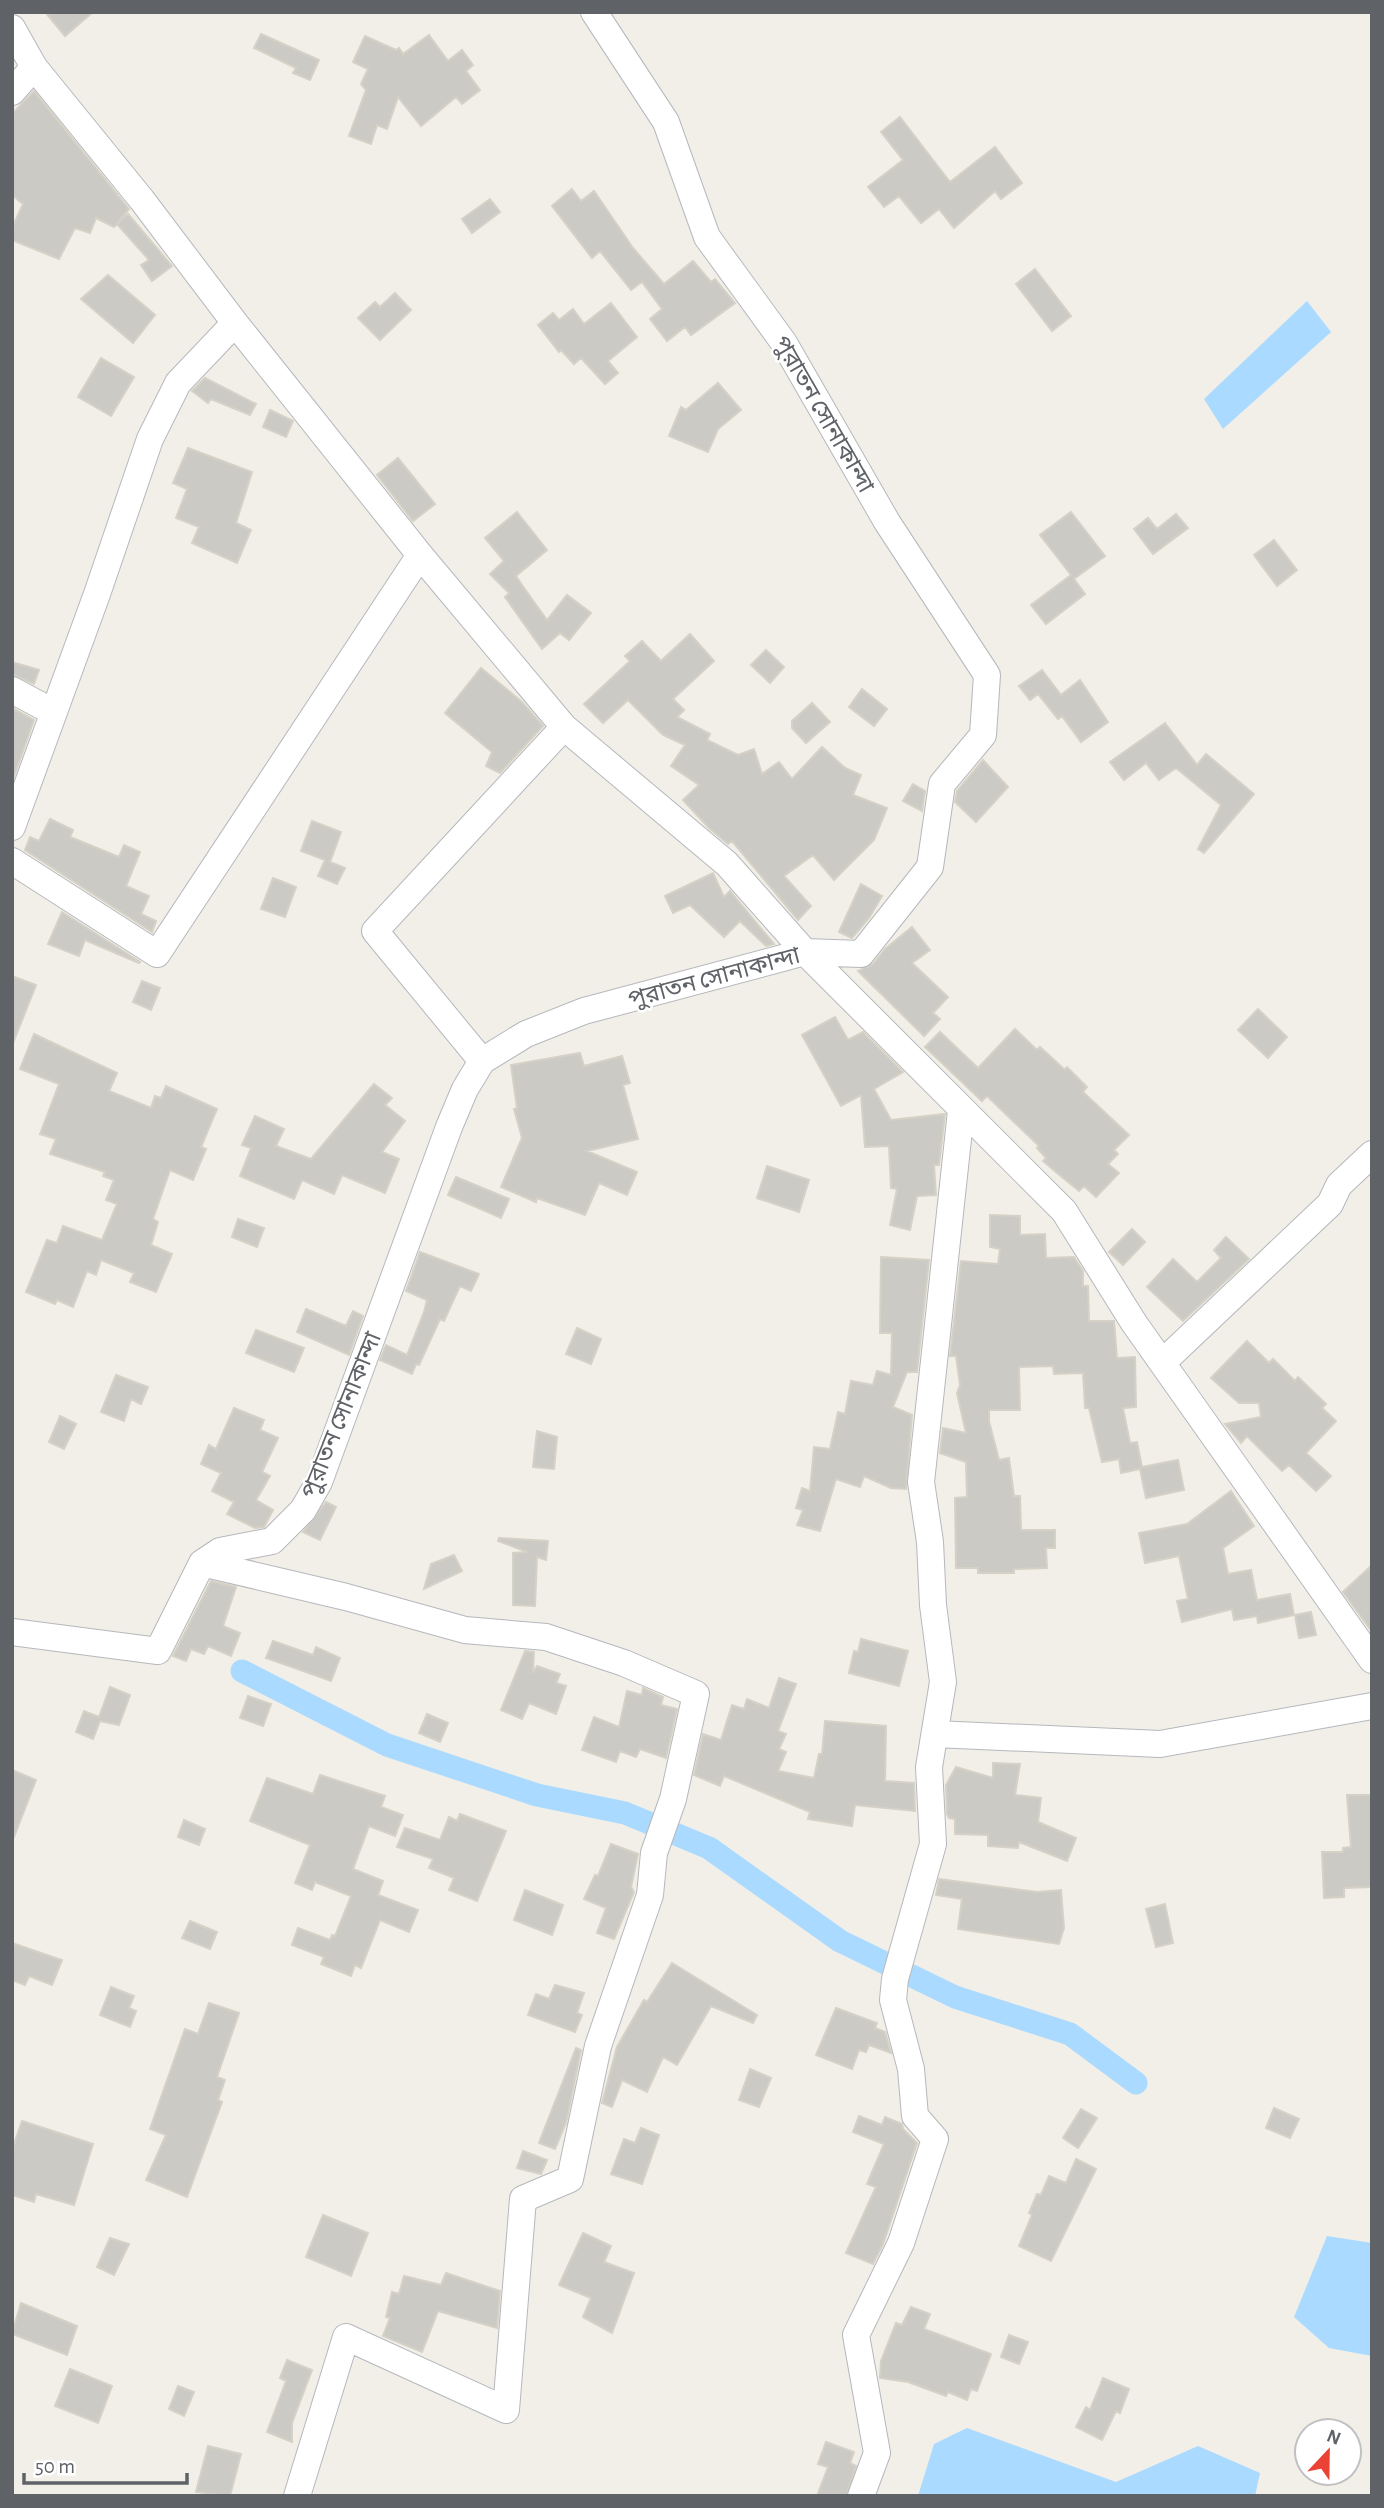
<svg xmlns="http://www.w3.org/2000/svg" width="1384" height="2508" viewBox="0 0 1384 2508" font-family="'Alegreya Sans','Noto Sans Bengali',sans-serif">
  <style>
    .water { fill: #aadaff }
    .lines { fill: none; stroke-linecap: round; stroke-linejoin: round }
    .canal { stroke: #aadaff; stroke-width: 23 }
    .building { fill: #cccac5; stroke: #d6d1c6; stroke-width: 2 }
    .minor-casing { stroke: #b5b8bc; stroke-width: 28 }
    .minor { stroke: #fff; stroke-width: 26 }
    .labels { text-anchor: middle; stroke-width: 5; stroke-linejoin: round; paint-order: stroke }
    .street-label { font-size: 24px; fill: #5f6368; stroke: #fff }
  </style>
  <rect width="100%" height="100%" fill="#f1efe8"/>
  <path class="water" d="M 1307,301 L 1331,332 L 1223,429 L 1204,399 Z
    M 1327,2236 L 1372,2243 L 1372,2356 L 1329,2348 L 1294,2317 Z
    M 967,2428 L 1116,2482 L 1198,2446 L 1260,2473 L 1255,2496 L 918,2496 L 934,2444 Z"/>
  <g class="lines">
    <path class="canal" d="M 242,1671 L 387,1745 L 537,1795 L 625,1813 L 709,1848 L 840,1941 L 955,1997 L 1070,2034 L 1136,2083"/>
  </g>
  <path class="building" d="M 45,12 L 93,12 L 65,36 Z
    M 261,34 L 319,60 L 310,80 L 293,73 L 296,68 L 254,48 Z
    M 429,35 L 448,61 L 462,50 L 473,65 L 466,71 L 480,90 L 462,104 L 456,97 L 421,126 L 398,97 L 387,129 L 377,125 L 371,144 L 349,136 L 366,90 L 361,84 L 368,69 L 353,62 L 365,36 L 396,50 L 399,48 L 403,54 Z
    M 34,91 L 129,209 L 114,227 L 96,218 L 90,233 L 75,228 L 59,259 L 12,240 L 12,228 L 23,204 L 12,195 L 12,114 Z
    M 900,117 L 950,182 L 995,147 L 1022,183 L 1001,199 L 995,191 L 954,228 L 939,209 L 921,223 L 899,196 L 884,207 L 868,187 L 903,160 L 881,132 Z
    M 572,189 L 581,201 L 594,191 L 633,248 L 664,284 L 693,261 L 711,282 L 715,279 L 735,303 L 691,335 L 685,327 L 667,341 L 650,319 L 662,309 L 642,282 L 631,290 L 600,251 L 592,258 L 552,206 Z
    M 490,199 L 500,212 L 472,233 L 462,219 Z
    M 128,214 L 172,266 L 152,281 L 141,265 L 149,260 L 117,224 Z
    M 1035,269 L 1071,316 L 1052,331 L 1016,284 Z
    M 108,275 L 155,315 L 133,343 L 81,299 Z
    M 395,293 L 411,310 L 380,340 L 358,318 L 375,302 L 380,307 Z
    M 611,303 L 637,337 L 608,361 L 618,373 L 605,384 L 581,358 L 574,364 L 561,350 L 559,352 L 538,325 L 553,313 L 559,320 L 573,309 L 584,324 Z
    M 101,358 L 134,377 L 111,416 L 78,397 Z
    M 205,378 L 256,404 L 250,415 L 211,399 L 208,403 L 192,391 Z
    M 718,383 L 741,410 L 718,429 L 708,452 L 669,436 L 681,407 L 686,410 Z
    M 270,410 L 293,421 L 286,437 L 263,427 Z
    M 188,448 L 252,472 L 236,523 L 251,530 L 237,563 L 192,543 L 199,527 L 176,518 L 187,489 L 173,483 Z
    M 398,458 L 435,504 L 413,521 L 377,475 Z
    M 517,512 L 547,550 L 516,576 L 522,585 L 547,620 L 567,595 L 591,613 L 569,640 L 560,633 L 542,649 L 505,597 L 509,593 L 490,574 L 504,561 L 485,538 Z
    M 1071,512 L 1105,556 L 1074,579 L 1085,594 L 1046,624 L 1031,605 L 1071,575 L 1040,535 Z
    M 1176,514 L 1188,528 L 1153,554 L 1134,529 L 1148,518 L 1157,529 Z
    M 1274,540 L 1297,570 L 1277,586 L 1254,555 Z
    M 690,634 L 714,661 L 673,699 L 684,710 L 677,717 L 710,734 L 707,740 L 738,755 L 754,749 L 762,774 L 779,762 L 792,779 L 822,747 L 845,768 L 861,775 L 853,795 L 887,808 L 874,840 L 834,880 L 813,855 L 784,876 L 811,906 L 798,920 L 732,841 L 728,844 L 709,828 L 683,800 L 699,785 L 671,766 L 685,745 L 663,735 L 628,700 L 603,723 L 584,704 L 630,661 L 625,656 L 642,641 L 661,661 Z
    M 766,650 L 784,667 L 770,683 L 751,665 Z
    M 12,662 L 39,670 L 34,684 L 12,674 Z
    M 481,668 L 522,702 L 543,726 L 500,773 L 486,766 L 492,752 L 445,713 Z
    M 1042,670 L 1061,695 L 1080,680 L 1108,722 L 1081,742 L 1062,716 L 1058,719 L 1038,694 L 1030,700 L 1019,686 Z
    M 862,689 L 887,709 L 874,726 L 849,707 Z
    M 812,703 L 830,722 L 806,743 L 792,728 L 792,721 Z
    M 12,708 L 34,720 L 13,779 L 12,779 Z
    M 1165,723 L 1197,765 L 1206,754 L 1254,794 L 1204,853 L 1198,849 L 1221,805 L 1176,768 L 1159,780 L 1146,763 L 1124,780 L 1110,762 Z
    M 983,760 L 1008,787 L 976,822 L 955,802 L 957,791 Z
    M 913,784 L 925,791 L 922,811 L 903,801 Z
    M 50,819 L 73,830 L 70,837 L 119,857 L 124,845 L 140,852 L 126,886 L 149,896 L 141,914 L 156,921 L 152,932 L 25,850 L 30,837 L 39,841 Z
    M 312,821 L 341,832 L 330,862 L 345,868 L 337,884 L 318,876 L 325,860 L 301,851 Z
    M 713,873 L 724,897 L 730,891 L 774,944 L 766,946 L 740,921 L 724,937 L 690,905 L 673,913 L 665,896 Z
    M 273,878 L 296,887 L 285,917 L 261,909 Z
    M 861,884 L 882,896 L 869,918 L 852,938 L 839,932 Z
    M 62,912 L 140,962 L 139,963 L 85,940 L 79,956 L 48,944 Z
    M 912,927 L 930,950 L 912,963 L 948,997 L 933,1013 L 940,1019 L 924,1036 L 858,971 L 873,964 L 885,949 Z
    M 12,976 L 36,985 L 13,1043 L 12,1042 Z
    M 142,981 L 160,988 L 151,1010 L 133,1002 Z
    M 1258,1009 L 1287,1037 L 1268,1058 L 1238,1030 Z
    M 835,1017 L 848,1040 L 863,1032 L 903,1072 L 874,1089 L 891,1120 L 945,1114 L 939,1165 L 934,1165 L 936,1195 L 917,1196 L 910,1230 L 890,1225 L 897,1189 L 891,1188 L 889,1146 L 865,1147 L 861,1095 L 841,1106 L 802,1035 Z
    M 1015,1029 L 1037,1050 L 1040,1047 L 1065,1070 L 1067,1067 L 1087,1087 L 1083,1092 L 1129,1135 L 1114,1150 L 1118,1154 L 1108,1164 L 1119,1173 L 1096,1197 L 1084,1186 L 1079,1191 L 1057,1173 L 1043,1161 L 1046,1158 L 1037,1148 L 1039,1146 L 987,1096 L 982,1101 L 925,1047 L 940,1032 L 978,1068 Z
    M 34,1034 L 117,1073 L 109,1091 L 151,1108 L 155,1096 L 161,1098 L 166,1086 L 217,1109 L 201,1147 L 206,1149 L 193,1180 L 170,1170 L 153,1219 L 158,1222 L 151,1245 L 172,1254 L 156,1292 L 130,1282 L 134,1273 L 101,1260 L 96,1275 L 87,1271 L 73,1307 L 57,1300 L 55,1304 L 26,1292 L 47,1240 L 57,1243 L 63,1226 L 102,1240 L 117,1204 L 106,1200 L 114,1180 L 103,1176 L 105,1172 L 50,1154 L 56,1139 L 40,1134 L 59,1084 L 20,1069 Z
    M 580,1053 L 584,1066 L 622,1056 L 630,1083 L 623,1085 L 638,1139 L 587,1151 L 637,1172 L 627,1195 L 599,1183 L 585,1215 L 537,1198 L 536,1202 L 501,1187 L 522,1138 L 514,1109 L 517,1108 L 511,1065 Z
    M 374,1084 L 392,1098 L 385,1105 L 405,1121 L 382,1152 L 399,1159 L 385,1193 L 342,1175 L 334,1194 L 302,1180 L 294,1199 L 240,1176 L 251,1148 L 242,1145 L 255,1116 L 284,1129 L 276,1146 L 311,1159 Z
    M 767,1166 L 809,1180 L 799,1212 L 757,1198 Z
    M 456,1177 L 509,1199 L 501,1218 L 448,1195 Z
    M 990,1215 L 1020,1216 L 1020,1235 L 1045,1234 L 1046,1258 L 1074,1257 L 1083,1271 L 1083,1286 L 1088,1286 L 1089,1321 L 1114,1321 L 1117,1358 L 1135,1357 L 1136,1407 L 1123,1408 L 1130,1443 L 1137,1442 L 1142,1467 L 1178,1460 L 1184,1490 L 1146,1498 L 1140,1469 L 1121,1473 L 1119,1459 L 1102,1462 L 1089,1408 L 1085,1408 L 1083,1373 L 1054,1374 L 1053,1366 L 1019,1367 L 1020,1410 L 989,1410 L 989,1421 L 999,1460 L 1009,1458 L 1014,1496 L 1020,1496 L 1021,1530 L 1055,1530 L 1055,1548 L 1046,1548 L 1047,1568 L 1014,1569 L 1014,1573 L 978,1573 L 978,1568 L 956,1568 L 955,1498 L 967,1497 L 966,1462 L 940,1453 L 943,1428 L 966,1433 L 957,1393 L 960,1385 L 956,1356 L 950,1356 L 961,1261 L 998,1264 L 1000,1249 L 990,1247 Z
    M 238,1219 L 264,1228 L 257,1247 L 232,1237 Z
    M 1132,1229 L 1145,1242 L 1123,1265 L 1109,1252 Z
    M 1226,1237 L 1249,1259 L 1183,1321 L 1147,1287 L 1173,1259 L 1197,1282 L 1221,1258 L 1214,1250 Z
    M 420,1252 L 479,1274 L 471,1291 L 460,1286 L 444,1321 L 440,1319 L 419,1365 L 416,1364 L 412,1374 L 380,1360 L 386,1345 L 407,1355 L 424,1312 L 427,1300 L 406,1291 Z
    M 881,1257 L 929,1260 L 917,1372 L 907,1372 L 893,1407 L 912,1415 L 906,1489 L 891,1488 L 864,1476 L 860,1487 L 836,1479 L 820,1531 L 797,1525 L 803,1510 L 796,1508 L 802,1488 L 810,1491 L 814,1447 L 830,1449 L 838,1412 L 845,1414 L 851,1381 L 873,1385 L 877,1371 L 891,1375 L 892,1333 L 880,1333 Z
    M 306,1309 L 346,1326 L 353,1311 L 363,1316 L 349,1355 L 297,1332 Z
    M 577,1328 L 601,1339 L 591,1364 L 566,1354 Z
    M 256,1330 L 304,1348 L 294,1372 L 246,1353 Z
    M 1247,1341 L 1269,1363 L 1273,1359 L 1295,1381 L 1298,1377 L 1326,1404 L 1322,1408 L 1336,1421 L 1306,1453 L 1331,1476 L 1316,1491 L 1289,1465 L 1282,1471 L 1247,1436 L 1241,1443 L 1225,1424 L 1261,1417 L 1259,1403 L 1239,1403 L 1211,1378 Z
    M 116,1375 L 148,1387 L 141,1404 L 131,1399 L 124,1421 L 101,1412 Z
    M 234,1408 L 264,1420 L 260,1430 L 278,1438 L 262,1472 L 270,1476 L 256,1500 L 273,1510 L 264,1527 L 255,1528 L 227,1514 L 234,1502 L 212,1491 L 221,1473 L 201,1464 L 209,1445 L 216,1449 Z
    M 60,1416 L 76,1424 L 64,1449 L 49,1442 Z
    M 537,1431 L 557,1437 L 554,1469 L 533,1467 Z
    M 1231,1491 L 1254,1526 L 1223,1548 L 1228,1574 L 1251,1570 L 1257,1600 L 1290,1594 L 1294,1615 L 1258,1623 L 1257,1616 L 1234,1620 L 1232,1609 L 1182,1622 L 1177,1601 L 1188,1599 L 1179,1556 L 1145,1563 L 1139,1533 L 1187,1524 Z
    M 326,1502 L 336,1507 L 320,1540 L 303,1532 Z
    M 499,1538 L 548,1541 L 546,1560 L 537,1557 L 535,1606 L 513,1605 L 513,1553 L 527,1552 L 498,1541 Z
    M 454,1555 L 462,1571 L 424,1589 L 431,1564 Z
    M 1372,1565 L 1372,1632 L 1343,1592 Z
    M 211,1581 L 236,1587 L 223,1626 L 240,1633 L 231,1656 L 208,1646 L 204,1654 L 191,1649 L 186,1661 L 173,1656 Z
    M 1311,1612 L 1316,1635 L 1299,1638 L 1295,1615 Z
    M 861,1639 L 908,1651 L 899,1686 L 849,1673 L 854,1651 L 858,1652 Z
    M 273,1641 L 313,1655 L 316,1647 L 340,1658 L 331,1681 L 266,1658 Z
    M 525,1651 L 534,1652 L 533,1673 L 537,1666 L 560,1674 L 556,1683 L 566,1686 L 556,1714 L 529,1703 L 522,1719 L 501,1710 Z
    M 779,1678 L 796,1684 L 778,1731 L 786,1734 L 779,1749 L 786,1752 L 778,1771 L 814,1778 L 819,1754 L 822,1754 L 825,1721 L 886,1726 L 885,1781 L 914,1783 L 915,1811 L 855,1805 L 852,1826 L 808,1819 L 810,1812 L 724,1776 L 720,1786 L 694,1775 L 703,1734 L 721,1740 L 732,1705 L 744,1709 L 747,1699 L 769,1708 Z
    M 110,1687 L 130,1695 L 119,1725 L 100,1721 L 93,1739 L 76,1732 L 84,1711 L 99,1717 Z
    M 643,1688 L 663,1697 L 661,1705 L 677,1709 L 666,1758 L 640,1749 L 636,1757 L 620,1751 L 616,1762 L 582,1750 L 594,1717 L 619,1727 L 627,1691 L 642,1695 Z
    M 248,1696 L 271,1704 L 263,1726 L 240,1718 Z
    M 427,1714 L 448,1723 L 440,1742 L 419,1733 Z
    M 993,1763 L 1020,1764 L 1015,1795 L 1041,1798 L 1038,1822 L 1076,1838 L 1067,1861 L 1019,1842 L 1018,1848 L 988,1846 L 988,1835 L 955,1834 L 955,1819 L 949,1818 L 947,1814 L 946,1785 L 956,1767 L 993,1778 Z
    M 12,1770 L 36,1780 L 14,1837 L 12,1837 Z
    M 320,1775 L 385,1796 L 381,1807 L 403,1815 L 395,1836 L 369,1826 L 353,1869 L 383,1881 L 378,1895 L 418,1910 L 409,1932 L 380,1920 L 361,1968 L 355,1965 L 351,1976 L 321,1964 L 324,1957 L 292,1945 L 298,1928 L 330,1940 L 332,1935 L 335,1936 L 351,1896 L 315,1882 L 312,1890 L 295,1883 L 310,1845 L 250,1821 L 267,1778 L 313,1794 Z
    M 1347,1795 L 1372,1795 L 1372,1887 L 1344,1888 L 1344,1897 L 1324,1898 L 1322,1852 L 1343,1852 L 1343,1848 L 1351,1847 Z
    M 460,1814 L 506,1831 L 477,1901 L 449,1890 L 454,1878 L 429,1868 L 433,1859 L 397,1847 L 405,1828 L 440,1840 L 449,1817 L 457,1821 Z
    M 184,1820 L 205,1829 L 199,1845 L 178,1837 Z
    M 611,1844 L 638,1854 L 631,1887 L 634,1892 L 614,1939 L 597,1933 L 606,1908 L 584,1899 L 595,1875 L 598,1876 Z
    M 939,1879 L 1037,1892 L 1061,1890 L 1064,1928 L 1059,1944 L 958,1929 L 962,1899 L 936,1895 Z
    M 525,1890 L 563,1905 L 552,1935 L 514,1920 Z
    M 1165,1904 L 1173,1943 L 1156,1947 L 1146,1909 Z
    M 190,1921 L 217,1932 L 210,1949 L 182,1938 Z
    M 12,1943 L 62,1960 L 52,1985 L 29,1976 L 25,1985 L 12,1980 Z
    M 672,1963 L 757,2015 L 753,2023 L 711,2006 L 677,2065 L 663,2057 L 647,2092 L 622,2080 L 612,2107 L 602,2103 L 617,2047 L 644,2000 L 647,2002 Z
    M 555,1985 L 584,1993 L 577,2013 L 582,2015 L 575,2032 L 528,2015 L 536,1994 L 549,1999 Z
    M 111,1987 L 134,1996 L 129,2008 L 136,2011 L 130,2027 L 100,2015 Z
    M 209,2003 L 239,2013 L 217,2077 L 225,2080 L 218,2100 L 222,2102 L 187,2197 L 146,2180 L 166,2135 L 150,2129 L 185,2029 L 198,2034 Z
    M 836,2008 L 877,2023 L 875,2028 L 885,2032 L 891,2053 L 869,2045 L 866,2052 L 859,2050 L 852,2069 L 816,2055 Z
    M 576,2048 L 581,2050 L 566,2123 L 555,2149 L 539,2143 Z
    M 750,2069 L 771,2078 L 759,2107 L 739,2100 Z
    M 1274,2108 L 1299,2119 L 1290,2138 L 1266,2128 Z
    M 1081,2109 L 1097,2118 L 1078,2148 L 1063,2138 Z
    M 859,2116 L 882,2125 L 885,2117 L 902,2124 L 903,2129 L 917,2143 L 883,2244 L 873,2264 L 846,2253 L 876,2187 L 867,2184 L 884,2144 L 853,2132 Z
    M 22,2121 L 93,2144 L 74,2205 L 36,2194 L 34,2202 L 12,2195 L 12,2150 Z
    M 641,2128 L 659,2135 L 642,2184 L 611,2174 L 624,2139 L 635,2143 Z
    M 523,2151 L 547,2160 L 541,2174 L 517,2168 Z
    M 1076,2159 L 1096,2169 L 1051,2261 L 1019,2246 L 1032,2215 L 1029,2213 L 1037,2194 L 1041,2195 L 1049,2176 L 1066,2183 Z
    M 323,2215 L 368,2233 L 351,2276 L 306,2257 Z
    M 583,2233 L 611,2246 L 604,2262 L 634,2273 L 612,2333 L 583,2317 L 591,2298 L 559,2285 Z
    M 110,2238 L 129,2244 L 114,2275 L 97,2267 Z
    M 446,2273 L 500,2291 L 497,2328 L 438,2311 L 422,2352 L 383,2336 L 390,2318 L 386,2317 L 392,2292 L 399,2294 L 404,2276 L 441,2285 Z
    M 21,2303 L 77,2326 L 67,2355 L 12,2334 Z
    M 911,2307 L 930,2314 L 924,2329 L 991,2354 L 977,2391 L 971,2389 L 967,2400 L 948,2392 L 946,2396 L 908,2382 L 880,2378 L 881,2361 L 896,2323 L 902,2325 Z
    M 1009,2335 L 1028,2342 L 1019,2364 L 1001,2357 Z
    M 287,2360 L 312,2370 L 292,2423 L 292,2442 L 267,2432 L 286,2381 L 280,2378 Z
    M 70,2369 L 112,2386 L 98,2423 L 55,2406 Z
    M 1103,2378 L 1129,2389 L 1120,2413 L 1116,2411 L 1102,2440 L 1076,2427 L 1086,2407 L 1090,2410 Z
    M 178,2386 L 194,2392 L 184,2416 L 169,2409 Z
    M 826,2442 L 854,2452 L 850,2463 L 856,2466 L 846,2496 L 817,2496 L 828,2467 L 818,2464 Z
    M 208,2446 L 241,2454 L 230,2496 L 196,2492 Z"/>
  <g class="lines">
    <g class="minor-casing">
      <path id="minor" d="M 12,28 L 34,67 L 142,200 L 235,323 L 420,555 L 564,727 L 727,864 L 805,952 L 1064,1211 L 1134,1323 L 1372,1660
        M 12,92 L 34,67
        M 12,690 L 53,712
        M 12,827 L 97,594 L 150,439 L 178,383 L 235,323
        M 12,861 L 157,954 L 420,555
        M 482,1061 L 375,931 L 564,727
        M 1163,1362 L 1330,1204 L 1339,1185 L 1372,1154
        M 202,1563 L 346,1597 L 465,1630 L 546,1637 L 624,1663 L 696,1694 L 673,1799 L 654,1853 L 650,1895 L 598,2046 L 570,2179 L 523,2199 L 506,2410 L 346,2337 L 297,2496
        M 12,1632 L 158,1651 L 202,1563 L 220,1551 L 272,1541 L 303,1510 L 319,1482 L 449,1127 L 465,1089 L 482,1061 L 526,1034 L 584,1011 L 805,952 L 861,954 L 930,867 L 942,784 L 983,735 L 987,675 L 887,522 L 784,343 L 707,237 L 666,122 L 594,12
        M 935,1734 L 1160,1744 L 1372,1706
        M 861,2496 L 877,2453 L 856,2335 L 901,2243 L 935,2139 L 915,2116 L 911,2069 L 893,2000 L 895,1979 L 933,1844 L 929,1767 L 943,1682 L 933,1605 L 930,1542 L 921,1482 L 961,1111"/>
    </g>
    <use href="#minor" class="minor"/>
  </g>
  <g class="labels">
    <g class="street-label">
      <text transform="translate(824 414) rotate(60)" y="8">পুরাতন সোনাকান্দা</text>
      <text transform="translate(714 977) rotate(-15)" y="8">পুরাতন সোনাকান্দা</text>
      <text transform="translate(341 1415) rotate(-68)" y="8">পুরাতন সোনাকান্দা</text>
    </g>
  </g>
  <rect width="1384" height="2508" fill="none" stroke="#5f6368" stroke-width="28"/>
  <g transform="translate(1328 2452) rotate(22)"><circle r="33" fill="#ffffff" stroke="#bfc1c3" stroke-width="2"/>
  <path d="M0-5L12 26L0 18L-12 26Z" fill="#ea4335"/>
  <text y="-10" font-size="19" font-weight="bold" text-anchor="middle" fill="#5f6368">N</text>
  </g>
  <path d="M24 2473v10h163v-10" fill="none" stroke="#5f6368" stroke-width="3.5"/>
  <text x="35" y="2473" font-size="21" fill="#5f6368" stroke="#ffffff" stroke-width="5" paint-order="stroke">50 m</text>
</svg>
